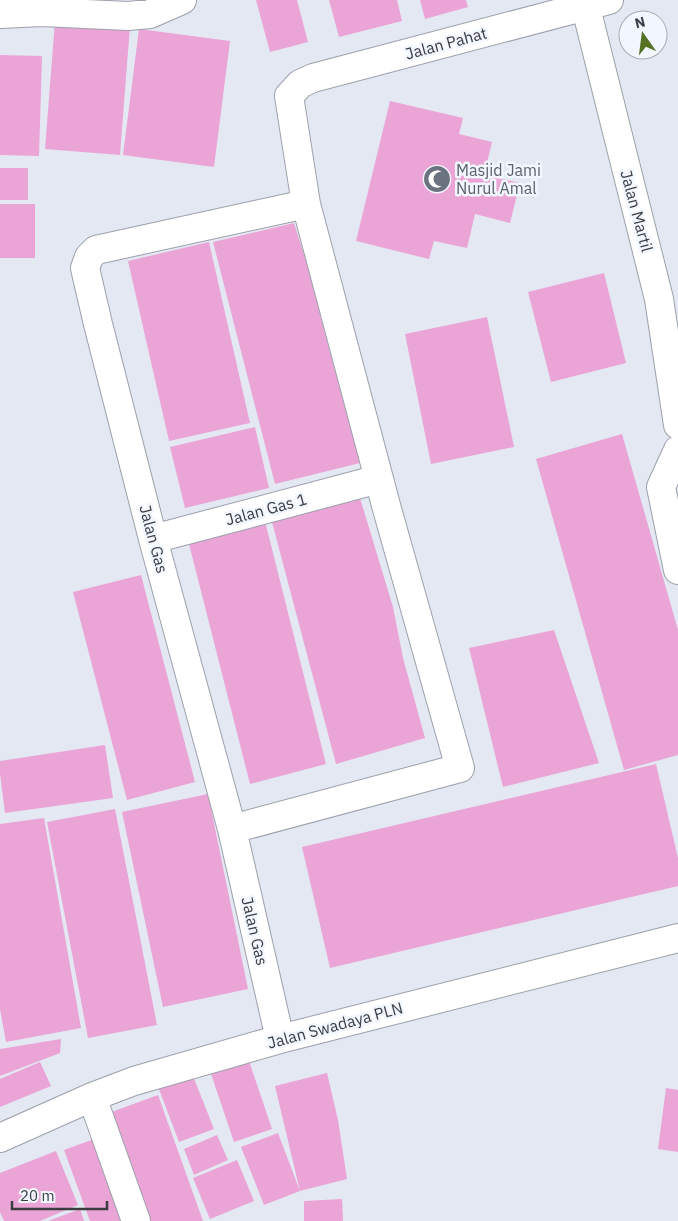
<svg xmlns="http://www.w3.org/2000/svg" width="678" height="1221" viewBox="0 0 678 1221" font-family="'IBM Plex Sans',sans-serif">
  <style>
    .building { fill: #eaa4d6 }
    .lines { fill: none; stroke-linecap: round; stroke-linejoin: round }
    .minor-casing { stroke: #9ba0aa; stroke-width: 30 }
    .minor { stroke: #fff; stroke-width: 28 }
    .labels { text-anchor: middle; stroke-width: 5; stroke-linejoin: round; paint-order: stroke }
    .street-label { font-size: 16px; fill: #3a3c40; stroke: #f2f6fe }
    .worship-label { font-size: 16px; fill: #5b616d; stroke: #f2f6fe; text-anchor: start }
  </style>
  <rect width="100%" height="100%" fill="#e4e8f3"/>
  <path class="building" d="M 256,0 L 297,0 L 308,42 L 270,52 Z
    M 329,0 L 397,0 L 402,21 L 339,37 Z
    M 420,0 L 466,0 L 468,7 L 425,19 Z
    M 55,21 L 130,26 L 120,155 L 45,149 Z
    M 139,29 L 230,41 L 214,167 L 123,155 Z
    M 0,55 L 42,56 L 39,156 L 0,155 Z
    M 390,101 L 463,118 L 459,134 L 492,142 L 484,175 L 520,183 L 510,223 L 475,214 L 467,248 L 434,241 L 429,259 L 356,241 Z
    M 0,168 L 28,168 L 28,200 L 0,200 Z
    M 0,204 L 35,204 L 35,258 L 0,258 Z
    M 294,223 L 314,286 L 321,319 L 360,463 L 275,484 L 213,242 Z
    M 209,242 L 250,423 L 169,441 L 128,261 Z
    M 604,273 L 626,363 L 551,382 L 528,292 Z
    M 487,317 L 514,447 L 431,464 L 405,334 Z
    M 255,427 L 269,488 L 185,508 L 170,447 Z
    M 622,434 L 678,630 L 678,755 L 624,770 L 536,459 Z
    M 360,498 L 393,607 L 403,658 L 425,738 L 336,764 L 272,522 Z
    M 265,521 L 326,764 L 250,784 L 188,540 Z
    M 141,575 L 195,782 L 127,800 L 73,592 Z
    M 554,630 L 599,763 L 503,787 L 469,648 Z
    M 105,745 L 113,798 L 5,813 L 0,774 L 0,761 Z
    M 656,764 L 678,858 L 678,886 L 330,968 L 302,847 Z
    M 208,794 L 248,989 L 163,1007 L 122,812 Z
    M 115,809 L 157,1025 L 88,1038 L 47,822 Z
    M 44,818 L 81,1028 L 6,1042 L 0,1009 L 0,824 Z
    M 61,1039 L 60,1053 L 0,1076 L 0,1049 Z
    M 247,1055 L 272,1129 L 234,1142 L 209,1068 Z
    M 40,1062 L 51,1086 L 0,1107 L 0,1079 Z
    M 191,1071 L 214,1129 L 179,1142 L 157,1084 Z
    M 327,1073 L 338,1120 L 347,1179 L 300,1191 L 275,1086 Z
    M 666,1088 L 678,1090 L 678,1152 L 658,1149 Z
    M 158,1095 L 203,1221 L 148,1221 L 109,1113 Z
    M 278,1133 L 300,1191 L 264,1205 L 241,1147 Z
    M 217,1135 L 228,1160 L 194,1175 L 184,1149 Z
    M 97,1138 L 127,1221 L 90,1221 L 64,1150 Z
    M 56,1151 L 78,1205 L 40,1221 L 4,1221 L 0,1212 L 0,1173 Z
    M 237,1160 L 254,1201 L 210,1219 L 193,1178 Z
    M 342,1199 L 343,1221 L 304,1221 L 304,1201 Z
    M 80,1209 L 84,1221 L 48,1221 Z"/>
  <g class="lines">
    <g class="minor-casing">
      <path id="minor" d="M 584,0 L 659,299 L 678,425
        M 0,14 L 42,12 L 128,16 L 150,14 L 182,0
        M 678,450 L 661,487 L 678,570
        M 153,539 L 379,479
        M 232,829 L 460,768 L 387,509 L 306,204 L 289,96 L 300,84 L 313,78 L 609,0
        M 280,1039 L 232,829 L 153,539 L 98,324 L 85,268 L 89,257 L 96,250 L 306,204
        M 92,1097 L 136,1221
        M 0,1138 L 92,1097 L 134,1081 L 280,1039 L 678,938"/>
    </g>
    <use href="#minor" class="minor"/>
  </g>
  <defs>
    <g id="mosque-disc" transform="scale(1.4375)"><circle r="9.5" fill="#6b7280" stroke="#f2f6fe"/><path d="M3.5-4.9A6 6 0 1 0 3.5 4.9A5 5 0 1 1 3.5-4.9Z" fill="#fff"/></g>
  </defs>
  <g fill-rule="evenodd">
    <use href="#mosque-disc" x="437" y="179"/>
  </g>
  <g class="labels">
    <g class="street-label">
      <text transform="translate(446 43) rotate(-15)" y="6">Jalan Pahat</text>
      <text transform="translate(637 211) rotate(75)" y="6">Jalan Martil</text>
      <text transform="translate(266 509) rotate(-15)" y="6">Jalan Gas 1</text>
      <text transform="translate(154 539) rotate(75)" y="6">Jalan Gas</text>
      <text transform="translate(255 931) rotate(77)" y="6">Jalan Gas</text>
      <text transform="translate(335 1025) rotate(-15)" y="6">Jalan Swadaya PLN</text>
    </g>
    <g class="worship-label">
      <text x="456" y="176">Masjid Jami<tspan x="456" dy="18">Nurul Amal</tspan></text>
    </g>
  </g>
  <g transform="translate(643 35) rotate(346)"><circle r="24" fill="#f2f6fe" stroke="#a8acb2"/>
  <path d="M0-4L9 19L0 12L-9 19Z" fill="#567225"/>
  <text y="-8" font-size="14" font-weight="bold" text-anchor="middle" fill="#3a3c40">N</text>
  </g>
  <path d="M12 1201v8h95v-8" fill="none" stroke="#3a3c40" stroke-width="2.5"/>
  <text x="20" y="1201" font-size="15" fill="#3a3c40" stroke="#f2f6fe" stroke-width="4" paint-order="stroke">20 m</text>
</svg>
